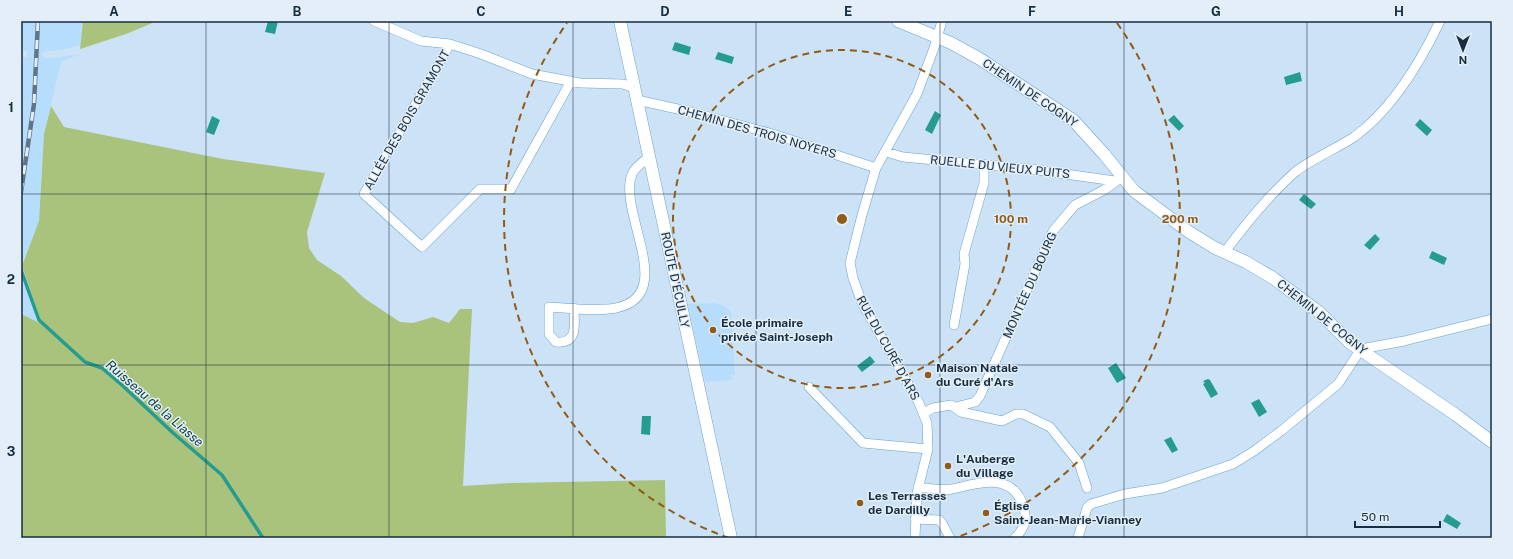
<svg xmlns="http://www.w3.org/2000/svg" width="1513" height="559" viewBox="0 0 1513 559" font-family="'Public Sans',sans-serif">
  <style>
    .built { fill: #b7ddfd }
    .green { fill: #a9c37d }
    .water { fill: #269c90 }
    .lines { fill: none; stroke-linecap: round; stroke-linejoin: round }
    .stream { stroke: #269c90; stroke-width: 3.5 }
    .minor-casing { stroke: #6aa2d0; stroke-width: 10 }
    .tertiary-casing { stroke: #6aa2d0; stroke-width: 13 }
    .minor { stroke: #fff; stroke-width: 9 }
    .tertiary { stroke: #fff; stroke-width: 12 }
    .rail-casing { stroke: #5f7589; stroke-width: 4.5 }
    .rail { stroke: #e3eef8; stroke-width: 3; stroke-dasharray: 9; stroke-linecap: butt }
    .grid { fill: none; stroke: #172e41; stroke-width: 1; stroke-opacity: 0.55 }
    .ring { fill: none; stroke: #935a15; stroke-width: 2; stroke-dasharray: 7 5 }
    .poi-dot { fill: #935a15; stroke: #e3eef8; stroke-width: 1.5 }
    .labels { text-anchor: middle; stroke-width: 3; stroke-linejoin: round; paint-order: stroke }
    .street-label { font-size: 12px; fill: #172e41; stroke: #e3eef8 }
    .poi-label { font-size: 12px; font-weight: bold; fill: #172e41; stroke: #e3eef8; text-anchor: start }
    .water-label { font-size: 13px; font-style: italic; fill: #0a3e38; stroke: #e3eef8 }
    .centre { fill: #935a15; stroke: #e3eef8; stroke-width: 2 }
    .ring-label { font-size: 12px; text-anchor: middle; font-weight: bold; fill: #935a15; stroke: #e3eef8; stroke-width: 3; stroke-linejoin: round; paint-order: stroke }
    .neatline { fill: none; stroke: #172e41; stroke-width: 1.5 }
    .grid-label { font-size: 13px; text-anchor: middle; font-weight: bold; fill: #172e41 }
  </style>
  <rect width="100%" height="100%" fill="#cce2f6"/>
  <path class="built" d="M 21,21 L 83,21 L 80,45 L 62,50 L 42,52 L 42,57 L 54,58 L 80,54 L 61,62 L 44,134 L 39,221 L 22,266 L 42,325 L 21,320 L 21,57 L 27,57 L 27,51 L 21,50 Z
    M 714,303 L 722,305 L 731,311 L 735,375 L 731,375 L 732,380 L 705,382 L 688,304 Z"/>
  <path class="green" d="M 83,21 L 157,21 L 126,34 L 80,49 Z
    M 51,106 L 64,127 L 223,159 L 325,173 L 307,232 L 309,248 L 317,260 L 341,276 L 364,298 L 400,322 L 413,323 L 433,317 L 449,323 L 460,309 L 472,309 L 463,486 L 511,483 L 665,480 L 666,538 L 21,538 L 21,320 L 23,315 L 42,324 L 22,266 L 39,221 L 44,134 Z"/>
  <path class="water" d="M 268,21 L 278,21 L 275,34 L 265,32 Z
    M 675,42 L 691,47 L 689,55 L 672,50 Z
    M 718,52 L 734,57 L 732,64 L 715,59 Z
    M 1300,72 L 1302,81 L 1286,85 L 1284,77 Z
    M 935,111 L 941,115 L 932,134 L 925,130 Z
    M 1174,115 L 1184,126 L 1179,131 L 1168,120 Z
    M 212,116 L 220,120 L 214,135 L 206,132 Z
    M 1420,119 L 1432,130 L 1427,136 L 1415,125 Z
    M 1304,194 L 1316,204 L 1311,209 L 1299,200 Z
    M 1375,234 L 1380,239 L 1370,250 L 1364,245 Z
    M 1432,251 L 1447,258 L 1444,265 L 1429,258 Z
    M 870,356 L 875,362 L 862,372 L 857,366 Z
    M 1116,363 L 1126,378 L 1117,383 L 1108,368 Z
    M 1208,379 L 1210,380 L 1218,394 L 1211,398 L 1203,384 L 1205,383 L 1203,381 Z
    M 1259,399 L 1267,412 L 1259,417 L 1251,403 Z
    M 642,416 L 651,416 L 650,435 L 641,434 Z
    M 1171,437 L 1178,450 L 1172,453 L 1164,440 Z
    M 1447,514 L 1461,523 L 1457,529 L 1443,521 Z"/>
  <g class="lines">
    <path class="stream" d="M 21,270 L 39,320 L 85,362 L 102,368 L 123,386 L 172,432 L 222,475 L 263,538"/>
    <g class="minor-casing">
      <path id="minor" d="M 374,21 L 421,41 L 450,44 L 481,54 L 532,74 L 580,83 L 623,84 L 634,88
        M 450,44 L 364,194 L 422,247 L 480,189 L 511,189 L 571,81
        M 637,100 L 691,112 L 773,134 L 876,168
        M 886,152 L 903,157 L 1030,169 L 1115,181
        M 1224,253 C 1245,225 1268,196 1294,173 C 1309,160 1336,149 1354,137 C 1393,109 1420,63 1440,21
        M 574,308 C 574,324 579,344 556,342 L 549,334 L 549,307 C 570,308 595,312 616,308 C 679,295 617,212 632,174 C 635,167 644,161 649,157
        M 954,325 L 965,264 L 964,254 L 984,183 L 984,164
        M 809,387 L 863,443 L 928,449
        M 956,407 L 975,402 L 980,396 L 1053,231 L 1075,205 L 1104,190 L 1122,177
        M 924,413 L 933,408 L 951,405 L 961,412 L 1002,421 L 1016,414 L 1023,414 L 1050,427 L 1079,463 L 1087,488
        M 918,487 C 928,488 942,491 952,489 C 979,483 1013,471 1024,508 C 1027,521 1024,529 1015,538
        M 915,519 L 939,520 L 942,523 L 950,538
        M 915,538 L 917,493 L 928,449 L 927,423 L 919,403 L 862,303 L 853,278 L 850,263 L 862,215 L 876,168 L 917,94 L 934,48 L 942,21
        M 1078,538 L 1087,508 L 1091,504 L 1125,494 L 1162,488 L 1233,464 L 1254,451 L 1281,431 L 1338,384 L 1361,349 L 1404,341 L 1492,319"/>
    </g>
    <g class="tertiary-casing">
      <path id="tertiary" d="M 620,21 L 731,538
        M 898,21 L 951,43 L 980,59 L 1073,120 L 1104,154 L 1134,191 L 1189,232 L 1215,248 L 1246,262 L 1273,278 L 1319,312 L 1349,342 L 1456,415 L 1492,442"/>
    </g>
    <use href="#minor" class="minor"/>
    <use href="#tertiary" class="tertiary"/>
    <g class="rail-casing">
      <path id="rail" d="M 21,192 L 34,104 L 38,21"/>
    </g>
    <use href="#rail" class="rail"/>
  </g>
  <path class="grid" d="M 206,21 L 206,538M 389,21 L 389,538M 573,21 L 573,538M 756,21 L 756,538M 940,21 L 940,538M 1124,21 L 1124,538M 1307,21 L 1307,538M 21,194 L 1492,194M 21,365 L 1492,365"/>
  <g class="ring">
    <circle cx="842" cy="219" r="169"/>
    <path d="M729 538A338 338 0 0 1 567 23M1117 23A338 338 0 0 1 955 538"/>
  </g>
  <g class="poi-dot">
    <circle cx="713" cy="330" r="4"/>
    <circle cx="928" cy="375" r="4"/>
    <circle cx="948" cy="466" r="4"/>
    <circle cx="860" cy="503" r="4"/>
    <circle cx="986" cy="513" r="4"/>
  </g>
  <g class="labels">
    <g class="street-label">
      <text transform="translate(1030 93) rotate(34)" y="4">CHEMIN DE COGNY</text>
      <text transform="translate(407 120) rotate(-60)" y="4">ALLÉE DES BOIS GRAMONT</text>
      <text transform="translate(757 132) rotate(16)" y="4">CHEMIN DES TROIS NOYERS</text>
      <text transform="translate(1000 167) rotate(6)" y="4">RUELLE DU VIEUX PUITS</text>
      <text transform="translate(675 280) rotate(78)" y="4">ROUTE D'ÉCULLY</text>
      <text transform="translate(1030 285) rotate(-66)" y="4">MONTÉE DU BOURG</text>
      <text transform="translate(1322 317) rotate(39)" y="4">CHEMIN DE COGNY</text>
      <text transform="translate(888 348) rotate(61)" y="4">RUE DU CURÉ D'ARS</text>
    </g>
    <g class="poi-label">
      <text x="721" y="327">École primaire<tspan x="721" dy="14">privée Saint-Joseph</tspan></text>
      <text x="936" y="372">Maison Natale<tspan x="936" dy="14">du Curé d'Ars</tspan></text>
      <text x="956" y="463">L'Auberge<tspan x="956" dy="14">du Village</tspan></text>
      <text x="868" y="500">Les Terrasses<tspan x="868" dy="14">de Dardilly</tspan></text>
      <text x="994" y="510">Église<tspan x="994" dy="14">Saint-Jean-Marie-Vianney</tspan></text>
    </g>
    <g class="water-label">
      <text transform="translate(155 403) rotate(41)" y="5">Ruisseau de la Liasse</text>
    </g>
  </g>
  <circle cx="842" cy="219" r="6" class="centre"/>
  <g class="ring-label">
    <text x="1011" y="223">100 m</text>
    <text x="1180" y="223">200 m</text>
  </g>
  <rect width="1513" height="559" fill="none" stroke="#e3eef8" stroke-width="44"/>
  <g transform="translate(1463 50) rotate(180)" stroke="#e3eef8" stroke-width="3" paint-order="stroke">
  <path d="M0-3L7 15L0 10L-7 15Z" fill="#172e41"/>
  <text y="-6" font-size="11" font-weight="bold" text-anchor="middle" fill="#172e41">N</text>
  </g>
  <path d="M1355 521v6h85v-6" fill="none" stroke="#172e41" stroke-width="2"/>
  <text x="1361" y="521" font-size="12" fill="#172e41" stroke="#e3eef8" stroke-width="3" paint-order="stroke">50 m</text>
  <rect x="22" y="22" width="1469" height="515" class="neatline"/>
  <g class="grid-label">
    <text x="114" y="16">A</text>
    <text x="297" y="16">B</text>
    <text x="481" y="16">C</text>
    <text x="665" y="16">D</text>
    <text x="848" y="16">E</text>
    <text x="1032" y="16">F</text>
    <text x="1216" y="16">G</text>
    <text x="1399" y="16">H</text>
    <text x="11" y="112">1</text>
    <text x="11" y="284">2</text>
    <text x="11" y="456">3</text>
  </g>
</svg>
